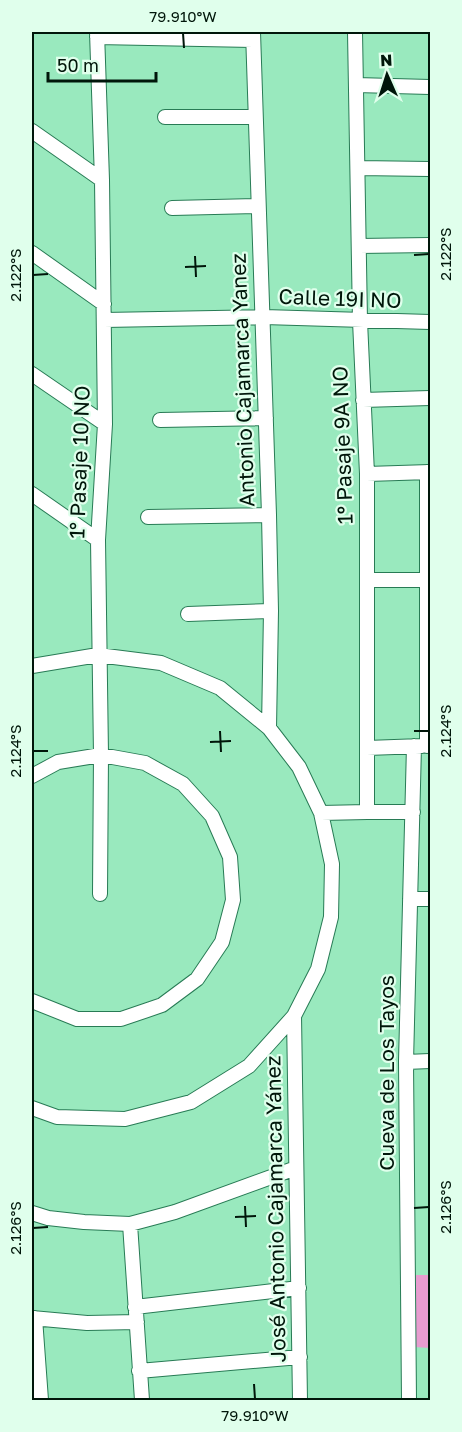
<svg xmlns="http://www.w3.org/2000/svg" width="462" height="1432" viewBox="0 0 462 1432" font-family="'Golos Text',sans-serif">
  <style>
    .green { fill: #e79ccf }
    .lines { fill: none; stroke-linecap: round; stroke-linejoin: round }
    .minor-casing { stroke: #287b55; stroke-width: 16 }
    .minor { stroke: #fff; stroke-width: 14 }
    .ticks { fill: none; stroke: #00160a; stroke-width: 2 }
    .labels { text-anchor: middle; stroke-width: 4.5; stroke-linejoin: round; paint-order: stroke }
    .street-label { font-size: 21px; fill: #00160a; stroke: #e0ffec }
    .neatline { fill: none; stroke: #00160a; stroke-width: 2 }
    .ticks-label { font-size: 15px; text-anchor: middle; fill: #00160a }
  </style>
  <rect width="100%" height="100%" fill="#99e9be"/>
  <path class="green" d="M 414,1275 L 430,1275 L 430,1348 L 414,1347 Z"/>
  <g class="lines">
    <g class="minor-casing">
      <path id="minor" d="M 97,32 L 102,180 L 105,424 L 98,540 L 101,755 L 100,894
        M 253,32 L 269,515 L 271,611 L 269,728
        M 97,37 L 253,40
        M 356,85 L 430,87
        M 165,117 L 255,117
        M 32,131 L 102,180
        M 358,168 L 430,169
        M 172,208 L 258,206
        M 359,246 L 430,245
        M 32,253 L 104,304
        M 104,320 L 264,317 L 430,322
        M 32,374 L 105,424
        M 363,400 L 430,398
        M 160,420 L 266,418
        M 367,474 L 430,472
        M 32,494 L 98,540
        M 148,517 L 269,515
        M 367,580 L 430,580
        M 188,614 L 271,611
        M 32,666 L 98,655 L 161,663 L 220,688 L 269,728 L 299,767 L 321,813 L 332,864 L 331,917 L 318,969 L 294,1016 L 249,1066 L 191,1102 L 125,1119 L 57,1117 L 32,1108
        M 427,746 L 427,472
        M 367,748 L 422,746
        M 32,776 L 58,762 L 101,755 L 145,763 L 183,784 L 212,816 L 230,857 L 233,900 L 222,942 L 197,979 L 162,1005 L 121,1019 L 77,1019 L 32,1001
        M 367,812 L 413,812
        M 321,813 L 367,812 L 367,474 L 360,321 L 355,32
        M 410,899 L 430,899
        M 294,1016 L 300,1400
        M 406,1062 L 430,1061
        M 32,1213 L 48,1218 L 84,1222 L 130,1224 L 175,1212 L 296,1168
        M 130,1224 L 142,1400
        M 135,1307 L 299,1288
        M 32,1318 L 87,1323 L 137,1322
        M 35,1318 L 41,1400
        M 139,1371 L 300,1357
        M 409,1400 L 406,1062 L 414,746"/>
    </g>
    <use href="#minor" class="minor"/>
  </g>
  <path class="ticks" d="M 183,33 L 184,48M 414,255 L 429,254M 195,256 L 196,277M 185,267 L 206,266M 33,275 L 48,274M 220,731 L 221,752M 414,731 L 429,731M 210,742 L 231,741M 33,751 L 48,751M 245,1206 L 246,1227M 414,1208 L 429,1207M 235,1217 L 256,1216M 33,1228 L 48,1227M 254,1384 L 255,1399"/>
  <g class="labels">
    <g class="street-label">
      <text transform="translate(340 299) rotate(2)" y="7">Calle 19I NO</text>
      <text transform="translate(243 380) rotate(-92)" y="7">Antonio Cajamarca Yanez</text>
      <text transform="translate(343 445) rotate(-92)" y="7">1º Pasaje 9A NO</text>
      <text transform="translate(80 462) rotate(-88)" y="7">1° Pasaje 10 NO</text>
      <text transform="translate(387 1073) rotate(-90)" y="7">Cueva de Los Tayos</text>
      <text transform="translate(276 1209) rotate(-91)" y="7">José Antonio Cajamarca Yánez</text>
    </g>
  </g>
  <rect width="462" height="1432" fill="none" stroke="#e0ffec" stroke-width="66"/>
  <g transform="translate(387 75) rotate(357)" stroke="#e0ffec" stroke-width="4.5" paint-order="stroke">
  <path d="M0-4.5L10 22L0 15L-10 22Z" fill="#00160a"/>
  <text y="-9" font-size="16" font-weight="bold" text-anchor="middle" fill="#00160a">N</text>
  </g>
  <path d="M48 72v9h108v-9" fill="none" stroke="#00160a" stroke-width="3"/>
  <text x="57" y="72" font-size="18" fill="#00160a" stroke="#e0ffec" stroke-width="4.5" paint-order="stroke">50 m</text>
  <rect x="33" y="33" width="396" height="1366" class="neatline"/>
  <g class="ticks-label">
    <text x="183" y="22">79.910°W</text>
    <text transform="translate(446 254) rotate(-90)" y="5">2.122°S</text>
    <text transform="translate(16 275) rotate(-90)" y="5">2.122°S</text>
    <text transform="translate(446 731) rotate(-90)" y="5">2.124°S</text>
    <text transform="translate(16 751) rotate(-90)" y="5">2.124°S</text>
    <text transform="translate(446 1207) rotate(-90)" y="5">2.126°S</text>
    <text transform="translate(16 1228) rotate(-90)" y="5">2.126°S</text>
    <text x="255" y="1421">79.910°W</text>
  </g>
</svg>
